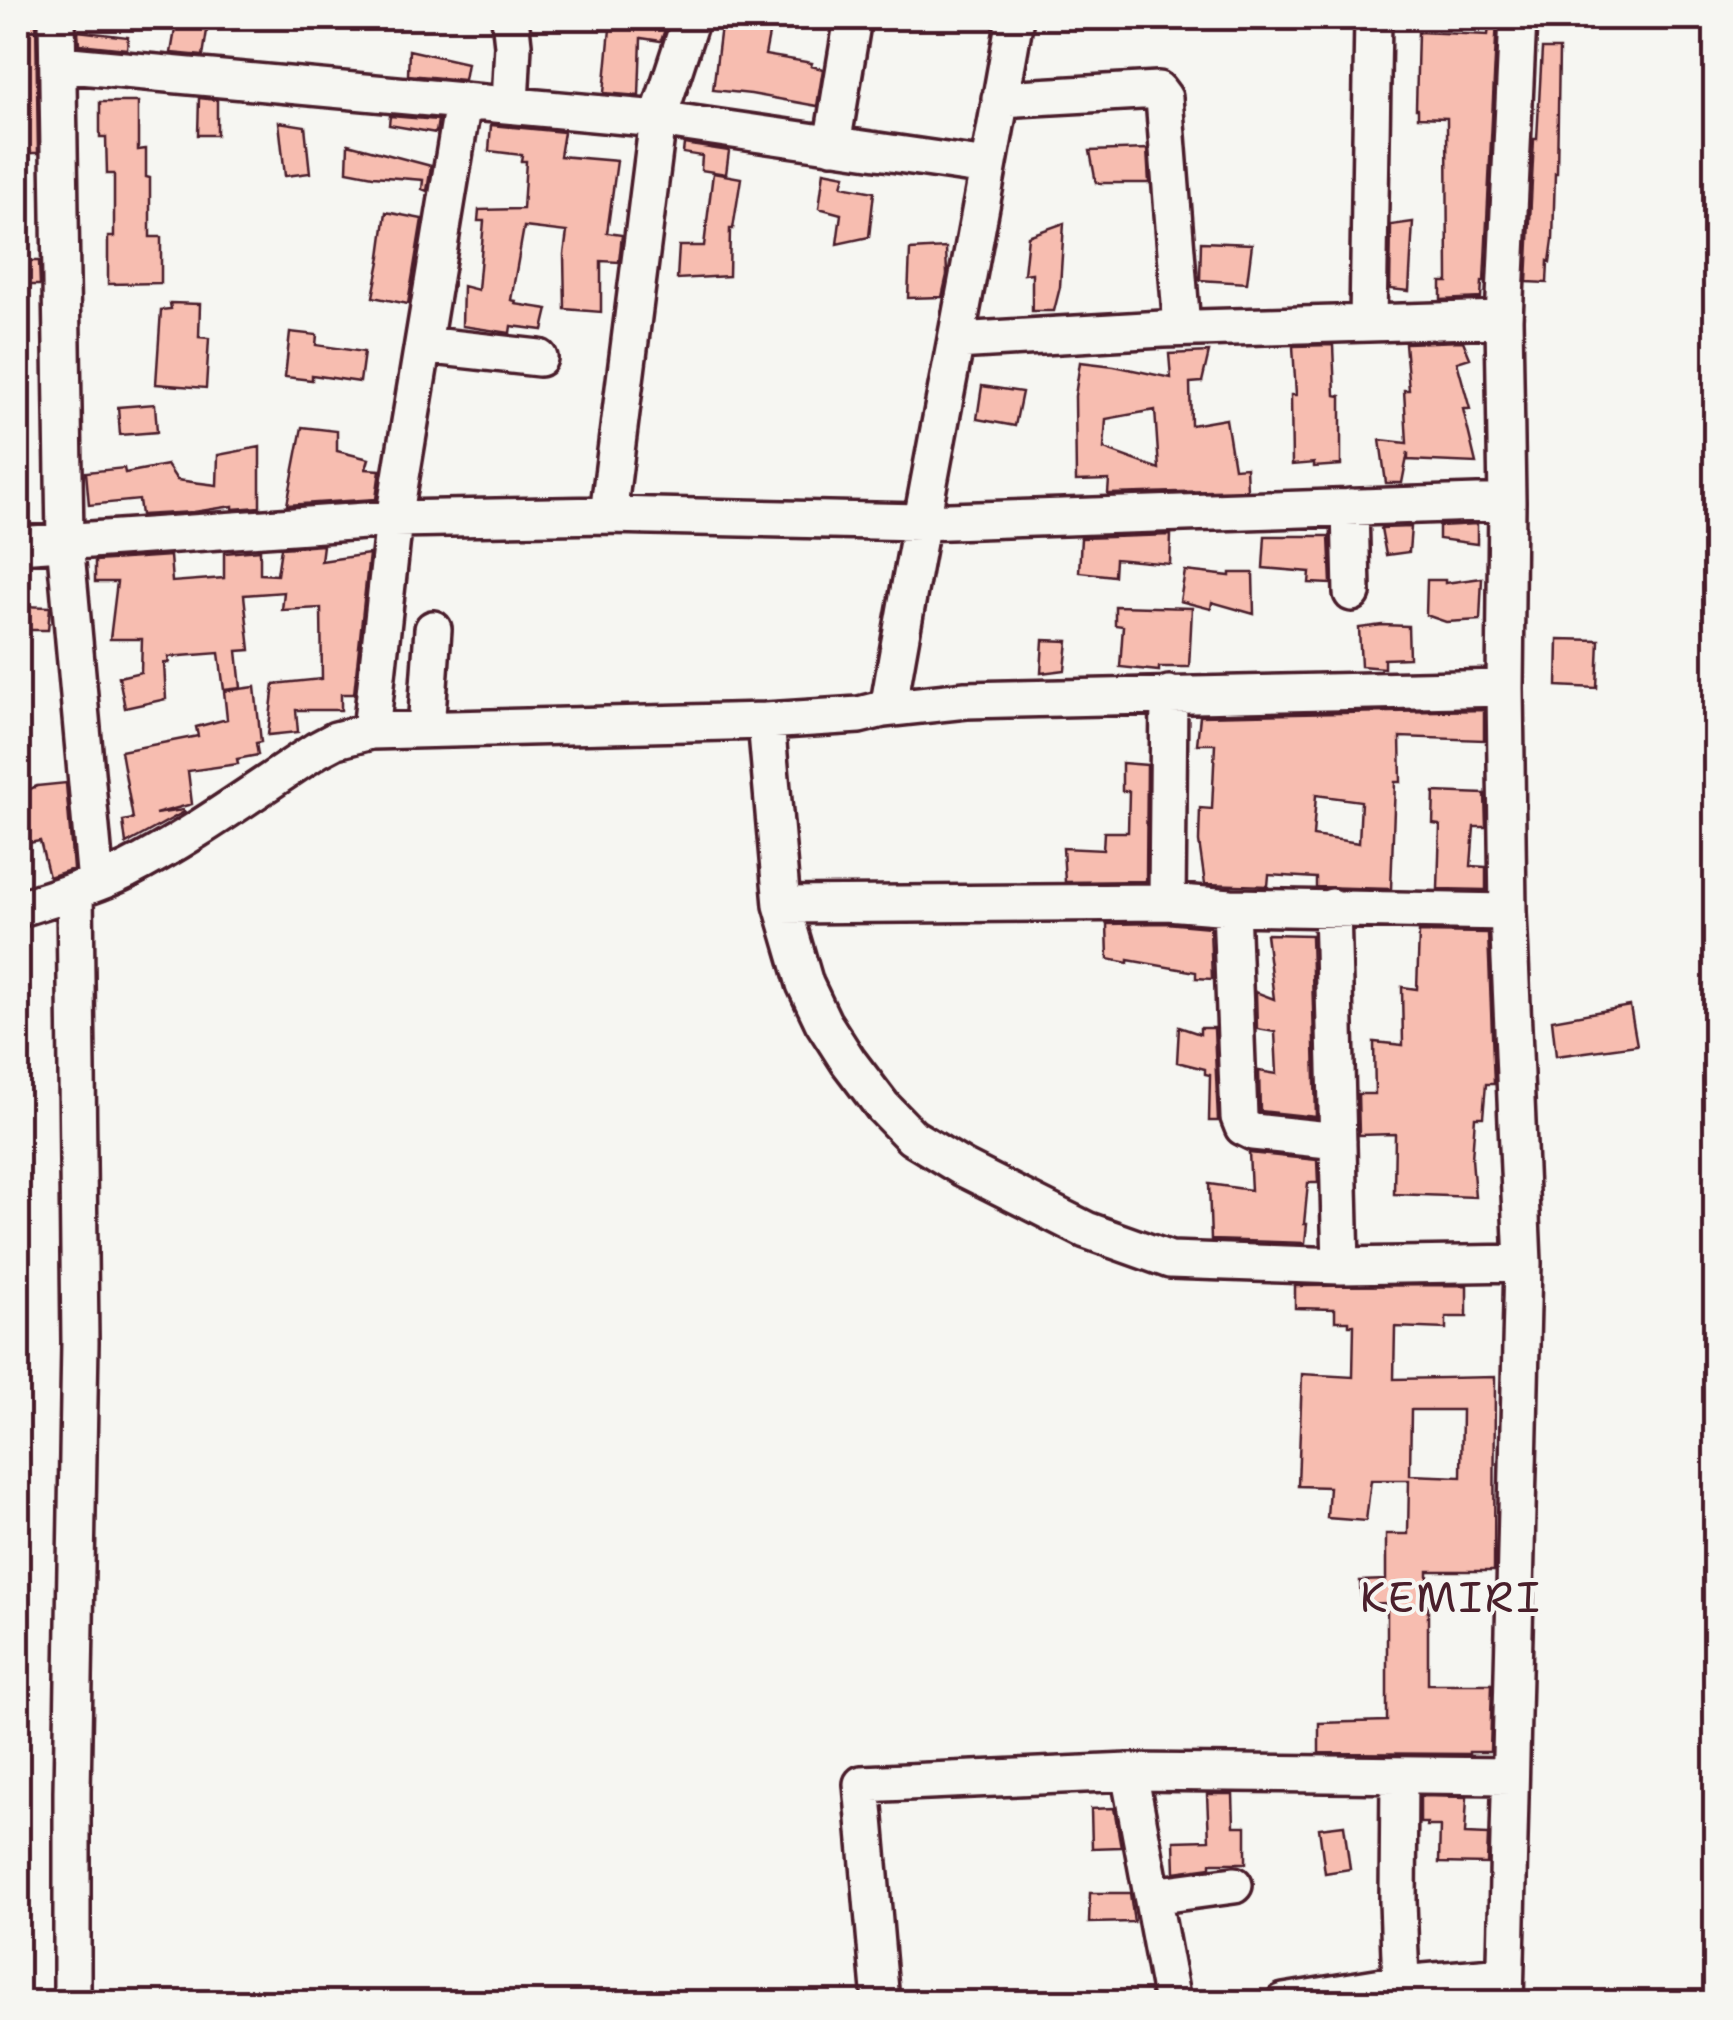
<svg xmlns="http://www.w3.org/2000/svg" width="1733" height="2020" viewBox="0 0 1733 2020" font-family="'Shantell Sans',sans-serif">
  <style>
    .building { fill: #f7bdb0; stroke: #4a1f2b; stroke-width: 2.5; fill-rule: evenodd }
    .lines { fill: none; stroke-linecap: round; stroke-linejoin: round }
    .minor-casing { stroke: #4a1f2b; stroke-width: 42 }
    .minor { stroke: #f6f6f2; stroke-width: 35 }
    .labels { text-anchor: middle; stroke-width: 8; stroke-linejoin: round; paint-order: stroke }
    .quarter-label { font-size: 42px; letter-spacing: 2.5px; fill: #4a1f2b; stroke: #f6f6f2 }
  </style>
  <rect width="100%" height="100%" fill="#f6f6f2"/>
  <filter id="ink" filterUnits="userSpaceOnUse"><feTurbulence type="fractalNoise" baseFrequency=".01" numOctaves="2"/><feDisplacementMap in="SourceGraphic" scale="20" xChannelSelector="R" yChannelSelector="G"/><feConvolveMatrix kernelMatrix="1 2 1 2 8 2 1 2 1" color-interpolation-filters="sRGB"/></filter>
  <g filter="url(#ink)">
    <path class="building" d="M 18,18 L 36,18 L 38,153 L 18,153 Z
      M 177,18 L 209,18 L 203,56 L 171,53 Z
      M 611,18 L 669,18 L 661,41 L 641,38 L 639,96 L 604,93 Z
      M 1490,18 L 1497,18 L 1484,282 L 1482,282 L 1481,298 L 1441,300 L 1441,282 L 1448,282 L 1447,118 L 1418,117 L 1418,109 L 1416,109 L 1418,32 L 1488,35 Z
      M 753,21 L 771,24 L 765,55 L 812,63 L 811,66 L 823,69 L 817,106 L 751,94 L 713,90 L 721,26 L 751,33 Z
      M 78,31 L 128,37 L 127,49 L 79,44 Z
      M 1542,49 L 1559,49 L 1557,173 L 1555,173 L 1553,240 L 1550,262 L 1548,261 L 1547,283 L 1527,282 L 1534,139 L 1537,139 Z
      M 409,50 L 467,63 L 464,80 L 408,75 Z
      M 199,98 L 217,100 L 217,135 L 198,135 Z
      M 100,102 L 138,102 L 138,150 L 146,149 L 146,177 L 150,178 L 150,237 L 161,237 L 161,283 L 108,284 L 108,237 L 114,237 L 114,174 L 107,174 L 106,137 L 100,137 Z
      M 390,116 L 438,120 L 436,133 L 389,125 Z
      M 279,122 L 305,126 L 310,173 L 285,176 Z
      M 491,125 L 564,132 L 560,156 L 617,161 L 607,233 L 622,235 L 619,262 L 601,261 L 601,312 L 565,309 L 564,254 L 567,232 L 524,227 L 511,300 L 516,301 L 515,304 L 548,309 L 543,330 L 511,326 L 510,333 L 462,326 L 463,286 L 478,290 L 484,221 L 478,221 L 479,210 L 523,209 L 526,161 L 521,161 L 522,155 L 489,151 Z
      M 348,144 L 431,166 L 427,191 L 422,189 L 423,180 L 373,176 L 347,171 Z
      M 684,144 L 729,151 L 726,174 L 701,170 L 702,156 L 683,153 Z
      M 1147,149 L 1149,183 L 1096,183 L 1090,151 Z
      M 824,171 L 845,175 L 842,186 L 874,192 L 869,237 L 837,244 L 841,214 L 819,208 Z
      M 713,173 L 741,178 L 733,229 L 730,229 L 729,276 L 677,279 L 679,246 L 704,246 Z
      M 386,212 L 422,219 L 408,304 L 373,297 L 381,256 L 380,256 Z
      M 1413,222 L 1409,291 L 1390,289 L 1391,225 Z
      M 1064,223 L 1060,287 L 1054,311 L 1032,311 L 1032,273 L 1024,274 L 1028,236 Z
      M 1201,242 L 1252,244 L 1247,283 L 1200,280 Z
      M 946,248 L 947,275 L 942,297 L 908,298 L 910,250 Z
      M 18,261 L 39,261 L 40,285 L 18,285 Z
      M 170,303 L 200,304 L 199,337 L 209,338 L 206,388 L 156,384 L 161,310 L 171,309 Z
      M 290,332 L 317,335 L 316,345 L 364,352 L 360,382 L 312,375 L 312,380 L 285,377 Z
      M 1463,341 L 1470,358 L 1457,362 L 1470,409 L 1463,409 L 1476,463 L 1408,460 L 1408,452 L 1402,483 L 1386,483 L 1380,440 L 1407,443 L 1404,390 L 1409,390 L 1405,343 Z
      M 1333,345 L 1335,395 L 1341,396 L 1341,465 L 1314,467 L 1314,463 L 1292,465 L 1291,395 L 1296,395 L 1293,346 Z
      M 1209,352 L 1202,382 L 1190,383 L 1191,425 L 1226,419 L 1234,468 L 1246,467 L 1247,490 L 1110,494 L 1108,494 L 1109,480 L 1076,481 L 1075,396 L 1080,362 L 1114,366 L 1171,378 L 1169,354 ZM 1155,410 L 1159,469 L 1104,449 L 1106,419 Z
      M 982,386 L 1022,392 L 1015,426 L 977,419 Z
      M 155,404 L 157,432 L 120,435 L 118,407 Z
      M 302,427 L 337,431 L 337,451 L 369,459 L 366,469 L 380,470 L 376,499 L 287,505 Z
      M 260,447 L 260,507 L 233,509 L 233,506 L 194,512 L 141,515 L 139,500 L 89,505 L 86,472 L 124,468 L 125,473 L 167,465 L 177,480 L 217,485 L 218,455 Z
      M 1477,524 L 1477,544 L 1439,539 L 1439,526 Z
      M 1411,527 L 1409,552 L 1386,555 L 1381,528 Z
      M 1171,535 L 1170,564 L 1115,559 L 1114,576 L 1079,572 L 1081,538 Z
      M 1265,536 L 1329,536 L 1331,584 L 1309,583 L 1310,572 L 1263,568 Z
      M 323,545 L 321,561 L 369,554 L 354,694 L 341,694 L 341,710 L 296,710 L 298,732 L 268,735 L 274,684 L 322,679 L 321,608 L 282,610 L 284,592 L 244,595 L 250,650 L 237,651 L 241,688 L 224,690 L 219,653 L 168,657 L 169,663 L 164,663 L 166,699 L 125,708 L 119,677 L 141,672 L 142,639 L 110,639 L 117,582 L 95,582 L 95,561 L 170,556 L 172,582 L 224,578 L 224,553 L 260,550 L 260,574 L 277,575 L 281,548 Z
      M 1185,571 L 1230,576 L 1230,573 L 1253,573 L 1254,614 L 1212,602 L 1211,609 L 1180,601 Z
      M 1482,578 L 1480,620 L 1446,622 L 1426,615 L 1427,580 L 1445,580 L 1445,583 Z
      M 18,606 L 50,607 L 48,630 L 18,630 Z
      M 1115,606 L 1192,608 L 1189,667 L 1159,667 L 1159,671 L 1120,667 L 1123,626 L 1115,625 Z
      M 1382,625 L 1408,626 L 1409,658 L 1384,659 L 1384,668 L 1361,666 L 1359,628 Z
      M 1558,639 L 1599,640 L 1597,688 L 1557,686 Z
      M 1043,640 L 1068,641 L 1065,670 L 1041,673 Z
      M 255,687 L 261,742 L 256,743 L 258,755 L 237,759 L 238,764 L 188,771 L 192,804 L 155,814 L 183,810 L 184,812 L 126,844 L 123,821 L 133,819 L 121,751 L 198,736 L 196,727 L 227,719 L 224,691 Z
      M 1484,710 L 1484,740 L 1400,737 L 1401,782 L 1395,782 L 1391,889 L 1316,887 L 1316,878 L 1269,875 L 1268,886 L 1205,884 L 1199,842 L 1200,808 L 1212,809 L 1215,744 L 1197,744 L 1200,716 ZM 1316,795 L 1361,801 L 1359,843 L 1313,836 Z
      M 1122,763 L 1147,765 L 1146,881 L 1065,882 L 1063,848 L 1103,850 L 1104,832 L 1128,832 L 1129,791 L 1122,791 Z
      M 66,783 L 73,869 L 49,877 L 40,841 L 18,845 L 18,794 L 37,786 Z
      M 1434,792 L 1485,794 L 1486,827 L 1474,827 L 1471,866 L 1486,867 L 1486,890 L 1438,889 L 1440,825 L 1433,824 Z
      M 1166,923 L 1210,927 L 1212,979 L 1196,978 L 1196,972 L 1128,960 L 1128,963 L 1108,959 L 1107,924 Z
      M 1419,932 L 1488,933 L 1494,1084 L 1486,1084 L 1483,1117 L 1475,1117 L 1472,1158 L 1475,1197 L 1394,1194 L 1395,1134 L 1359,1135 L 1358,1094 L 1375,1094 L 1374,1042 L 1403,1045 L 1402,987 L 1417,989 Z
      M 1266,934 L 1311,935 L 1316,1117 L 1260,1111 L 1259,1071 L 1277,1074 L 1275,1032 L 1257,1029 L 1256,992 L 1274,999 Z
      M 1630,1006 L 1637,1045 L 1556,1056 L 1552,1020 Z
      M 1179,1027 L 1200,1034 L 1200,1028 L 1214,1028 L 1218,1121 L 1209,1121 L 1210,1075 L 1205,1074 L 1205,1069 L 1177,1062 Z
      M 1249,1153 L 1317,1160 L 1318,1183 L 1308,1183 L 1304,1224 L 1307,1224 L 1305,1243 L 1211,1240 L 1209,1184 L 1251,1190 Z
      M 1467,1285 L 1467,1317 L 1446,1317 L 1446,1329 L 1395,1327 L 1394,1379 L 1495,1377 L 1494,1571 L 1428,1571 L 1428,1684 L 1492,1684 L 1490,1752 L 1469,1752 L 1469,1754 L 1319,1753 L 1319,1723 L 1387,1721 L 1387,1603 L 1361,1604 L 1360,1581 L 1386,1580 L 1386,1534 L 1408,1534 L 1409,1480 L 1371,1480 L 1366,1521 L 1327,1518 L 1329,1487 L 1298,1486 L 1302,1374 L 1353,1377 L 1354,1325 L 1349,1325 L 1349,1321 L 1335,1321 L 1335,1309 L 1295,1308 L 1295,1286 ZM 1411,1410 L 1462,1410 L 1461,1477 L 1410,1475 Z
      M 1207,1794 L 1233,1794 L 1234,1826 L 1246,1826 L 1246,1863 L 1211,1863 L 1211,1867 L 1175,1872 L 1174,1841 L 1209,1840 Z
      M 1420,1796 L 1467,1797 L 1465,1834 L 1488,1835 L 1487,1864 L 1439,1863 L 1440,1826 L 1427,1826 L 1427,1823 L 1420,1823 Z
      M 1114,1808 L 1121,1847 L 1092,1848 L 1091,1809 Z
      M 1344,1825 L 1350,1869 L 1325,1873 L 1319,1828 Z
      M 1090,1893 L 1130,1893 L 1134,1922 L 1089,1923 Z"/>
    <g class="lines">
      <g class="minor-casing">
        <path id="minor" d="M 57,18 L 65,541 L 96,883
          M 59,64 L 658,119 L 987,167
          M 1000,99 L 1158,90 L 1164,98 L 1182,328
          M 510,104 L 513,45 L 510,18
          M 832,145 L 853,18
          M 1368,322 L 1373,18
          M 956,341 L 1163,329 L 1504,319
          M 423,345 L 539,358
          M 1350,507 L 1352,593
          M 608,515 L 658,119 L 691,18
          M 18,545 L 394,519 L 608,515 L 920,522 L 1507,502
          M 883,709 L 966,700 L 1505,688
          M 766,721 L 782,905 L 805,984 L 823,1022 L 848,1061 L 883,1107 L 912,1137 L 963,1168 L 1086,1230 L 1170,1260 L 1341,1266 L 1523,1263
          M 426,729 L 433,629
          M 371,731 L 394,519 L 463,102
          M 1167,902 L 1169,694
          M 782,905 L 1167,902 L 1231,907 L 1508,912
          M 1231,907 L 1239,1117 L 1243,1127 L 1253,1132 L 1338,1141
          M 1332,907 L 1341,1266
          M 18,909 C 54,897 92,887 127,870 C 193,836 254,791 317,750 L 336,740 L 371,731 L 766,721 L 859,715 L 883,709 L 890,698 C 929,471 976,245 1015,18
          M 1129,1772 L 1172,2002
          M 1399,1775 L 1398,1901 L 1401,1984
          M 1152,1896 L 1234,1885
          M 72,2002 L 72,1792 L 80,1342 L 75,891
          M 881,2002 L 862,1784 L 1129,1772 L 1510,1776
          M 1284,2002 L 1389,1985 L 1505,1975
          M 1505,2002 L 1523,1263 L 1508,912 L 1505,688 L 1507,502 L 1504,319 L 1518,18"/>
      </g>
      <use href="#minor" class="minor"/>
    </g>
  </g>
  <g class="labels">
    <g class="quarter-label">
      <text x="1451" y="1612">KEMIRI</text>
    </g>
  </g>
  <rect width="1733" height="2020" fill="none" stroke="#f6f6f2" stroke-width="60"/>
  <rect x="30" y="30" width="1673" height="1960" fill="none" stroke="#4a1f2b" stroke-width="4" filter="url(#ink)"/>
</svg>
